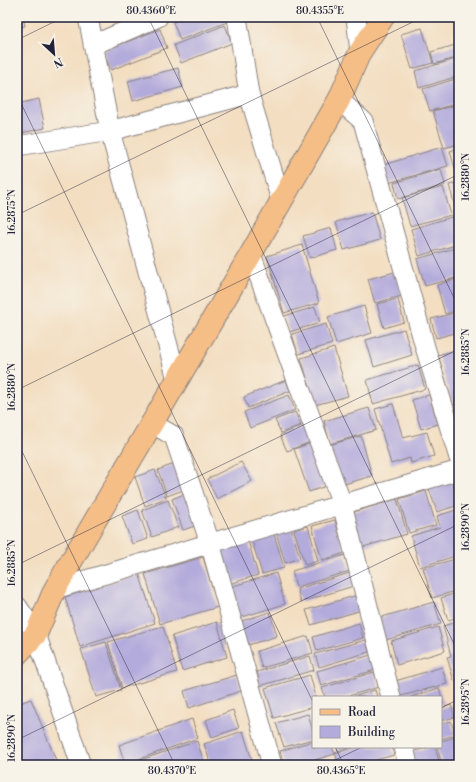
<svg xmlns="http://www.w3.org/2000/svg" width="476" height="782" viewBox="0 0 476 782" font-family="'Libre Bodoni',serif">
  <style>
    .building { fill: #b3abdb }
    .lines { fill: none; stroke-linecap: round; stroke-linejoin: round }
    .minor-casing { stroke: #8a807e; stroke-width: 21 }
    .major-casing { stroke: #8a807e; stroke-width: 24 }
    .minor { stroke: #fff; stroke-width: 19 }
    .major { stroke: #f6be87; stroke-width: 22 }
    .ticks { fill: none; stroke: #22223b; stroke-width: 1; stroke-opacity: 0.45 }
    .neatline { fill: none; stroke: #22223b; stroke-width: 1.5 }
    .ticks-label { font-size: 10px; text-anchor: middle; fill: #22223b }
  </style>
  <rect width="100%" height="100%" fill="#f7f3e8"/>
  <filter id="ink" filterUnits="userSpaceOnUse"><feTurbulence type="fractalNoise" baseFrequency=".025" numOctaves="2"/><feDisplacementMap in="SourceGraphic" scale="8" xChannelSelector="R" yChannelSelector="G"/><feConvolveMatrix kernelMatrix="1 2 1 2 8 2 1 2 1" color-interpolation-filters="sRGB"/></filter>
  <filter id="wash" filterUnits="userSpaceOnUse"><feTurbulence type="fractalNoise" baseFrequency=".012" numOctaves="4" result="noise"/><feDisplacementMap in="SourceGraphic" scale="16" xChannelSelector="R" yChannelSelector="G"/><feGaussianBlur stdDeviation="0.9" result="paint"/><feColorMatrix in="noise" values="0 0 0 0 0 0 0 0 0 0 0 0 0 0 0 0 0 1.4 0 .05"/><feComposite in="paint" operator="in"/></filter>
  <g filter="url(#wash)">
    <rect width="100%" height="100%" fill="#f3dec1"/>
    <g id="blocks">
      <path class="building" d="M 17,17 L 23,17 L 25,26 L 17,27 Z
        M 187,17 L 228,17 L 230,21 L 180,40 L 173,22 Z
        M 225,25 L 232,43 L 181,63 L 174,45 Z
        M 422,28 L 433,63 L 412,69 L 401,34 Z
        M 160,29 L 167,48 L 111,70 L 103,51 Z
        M 459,44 L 459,57 L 434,64 L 431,52 Z
        M 459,58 L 459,76 L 419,88 L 415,71 Z
        M 178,68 L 183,87 L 133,101 L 128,81 Z
        M 459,78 L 459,103 L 430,111 L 423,89 Z
        M 39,99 L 45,128 L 17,134 L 17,104 Z
        M 456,105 L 459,114 L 459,144 L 444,148 L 433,111 Z
        M 442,147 L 448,166 L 388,183 L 383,165 Z
        M 459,148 L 459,182 L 450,151 Z
        M 441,169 L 445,185 L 398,199 L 394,183 Z
        M 459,182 L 459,214 L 457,214 L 449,185 Z
        M 443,187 L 451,215 L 410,226 L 402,198 Z
        M 372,212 L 380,240 L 344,250 L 336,222 Z
        M 455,216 L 459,230 L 459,244 L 419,256 L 411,229 Z
        M 331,228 L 337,250 L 310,258 L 303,236 Z
        M 302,245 L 319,303 L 284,313 L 267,256 Z
        M 459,247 L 459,277 L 425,286 L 417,259 Z
        M 395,272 L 402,296 L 375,303 L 368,279 Z
        M 459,278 L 459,310 L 445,314 L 437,285 Z
        M 398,299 L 404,322 L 384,328 L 377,304 Z
        M 364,306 L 372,333 L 336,344 L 328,317 Z
        M 315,307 L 320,323 L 289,332 L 284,316 Z
        M 459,312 L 459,332 L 436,338 L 431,319 Z
        M 326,324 L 332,344 L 298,354 L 292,334 Z
        M 404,329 L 412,355 L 374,367 L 366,340 Z
        M 334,348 L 348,396 L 315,405 L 301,358 Z
        M 459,349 L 459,403 L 453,405 L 438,355 Z
        M 418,365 L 425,389 L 373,404 L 367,380 Z
        M 286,380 L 290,391 L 248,408 L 244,397 Z
        M 289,395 L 295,410 L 250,428 L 244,412 Z
        M 429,395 L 438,424 L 421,429 L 412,400 Z
        M 393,404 L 403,438 L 427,432 L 434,456 L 411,463 L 410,458 L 391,464 L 375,409 Z
        M 369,408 L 376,430 L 330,444 L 324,421 Z
        M 295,412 L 301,425 L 281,433 L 275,420 Z
        M 307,424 L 313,441 L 287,451 L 280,435 Z
        M 361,436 L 372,476 L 341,485 L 329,445 Z
        M 311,443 L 326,486 L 309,492 L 294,449 Z
        M 241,462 L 252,481 L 217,499 L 207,479 Z
        M 177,463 L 186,489 L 167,496 L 158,470 Z
        M 155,470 L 166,498 L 145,506 L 135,477 Z
        M 452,480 L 459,505 L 437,512 L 429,489 Z
        M 426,491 L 436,525 L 409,533 L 399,499 Z
        M 189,492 L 201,524 L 183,530 L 172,499 Z
        M 397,499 L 407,534 L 360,548 L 350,513 Z
        M 168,500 L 178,527 L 152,537 L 142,510 Z
        M 459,509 L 459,555 L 420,567 L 411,536 L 440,527 L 437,516 Z
        M 138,510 L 148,539 L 132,544 L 122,516 Z
        M 335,520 L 345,553 L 322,560 L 312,526 Z
        M 308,526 L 318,561 L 305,565 L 294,530 Z
        M 291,528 L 300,558 L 285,563 L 276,532 Z
        M 274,534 L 284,568 L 262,574 L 252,541 Z
        M 247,537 L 258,575 L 229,584 L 218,546 Z
        M 345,555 L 350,571 L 296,587 L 292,571 Z
        M 203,557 L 218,607 L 160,624 L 145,574 Z
        M 459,558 L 459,590 L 432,598 L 423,568 Z
        M 353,572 L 357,585 L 301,602 L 297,589 Z
        M 139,573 L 155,623 L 80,647 L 65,597 Z
        M 276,573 L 285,604 L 239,618 L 230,587 Z
        M 459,592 L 459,617 L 448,620 L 441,598 Z
        M 358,595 L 362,610 L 311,625 L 306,610 Z
        M 434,602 L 441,624 L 382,641 L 375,619 Z
        M 270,612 L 277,636 L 242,647 L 235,623 Z
        M 459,621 L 459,680 L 454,681 L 447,657 L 451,656 L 443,626 Z
        M 217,622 L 227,657 L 182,671 L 172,636 Z
        M 359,623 L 363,638 L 317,651 L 313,637 Z
        M 163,626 L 177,672 L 122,688 L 108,642 Z
        M 438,627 L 445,651 L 397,665 L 391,641 Z
        M 308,636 L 313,653 L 262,668 L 257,651 Z
        M 366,640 L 369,652 L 319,667 L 315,654 Z
        M 106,642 L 121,690 L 96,697 L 81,649 Z
        M 371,655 L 375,670 L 321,686 L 317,671 Z
        M 310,656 L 314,670 L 260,686 L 257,672 Z
        M 442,667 L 447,684 L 397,697 L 392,682 Z
        M 374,672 L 379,687 L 345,697 L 325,697 L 322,688 Z
        M 237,675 L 241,691 L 189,708 L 184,691 Z
        M 310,675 L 316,697 L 313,697 L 313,707 L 274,718 L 265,688 Z
        M 439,688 L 444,704 L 441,705 L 441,697 L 411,697 Z
        M 375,690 L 377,697 L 353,697 Z
        M 31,699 L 58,765 L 17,765 L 17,704 Z
        M 451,705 L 455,717 L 441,721 L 441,708 Z
        M 459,707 L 459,720 L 458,721 L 455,708 Z
        M 233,710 L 239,728 L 212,737 L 206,720 Z
        M 308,714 L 313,732 L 313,739 L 284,747 L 276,723 Z
        M 192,719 L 198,738 L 125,764 L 119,745 Z
        M 451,721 L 455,735 L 441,739 L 441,724 Z
        M 243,731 L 252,760 L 241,764 L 240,761 L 228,765 L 211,765 L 204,744 Z
        M 459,736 L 459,765 L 442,765 L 437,747 L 441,747 L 441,741 Z
        M 197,741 L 205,765 L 142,765 L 141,760 Z
        M 313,741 L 313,747 L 332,747 L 335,754 L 298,765 L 284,765 L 280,751 Z
        M 337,747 L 351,747 L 338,751 Z
        M 356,747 L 392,747 L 394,755 L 358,765 L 339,765 L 335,753 Z
        M 430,747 L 435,747 L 440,765 L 415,765 L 411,752 Z"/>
    </g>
  </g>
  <g filter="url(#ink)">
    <use href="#blocks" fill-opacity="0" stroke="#8a807e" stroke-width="1"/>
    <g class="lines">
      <g class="minor-casing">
        <path id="minor" d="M 88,17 L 110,131 L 177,379
          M 237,17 L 249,94 L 281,200
          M 356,17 L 360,52
          M 93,45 L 158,17
          M 339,100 L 363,121 L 425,347 L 459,458
          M 17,146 L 110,131 L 249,94
          M 251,254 L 342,504 L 391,697
          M 151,423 L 174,436 L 210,543 L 272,765
          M 55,589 L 459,470
          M 17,606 L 36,634 L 81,765
          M 404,747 L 408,765"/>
      </g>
      <g class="major-casing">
        <path id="major" d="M 17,654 L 36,634 L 55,589 L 251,254 L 339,100 L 360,52 L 383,17"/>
      </g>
      <use href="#minor" class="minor"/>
      <use href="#major" class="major"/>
    </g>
  </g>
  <path class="ticks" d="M 148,17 L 459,654M 317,17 L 459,308M 17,40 L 64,17M 17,95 L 313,702M 17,215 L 423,17M 17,390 L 459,174M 17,441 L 175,765M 17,565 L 459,349M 441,708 L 459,699M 17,740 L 459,524M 335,747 L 344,765M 325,765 L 362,747"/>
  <rect width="476" height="782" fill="none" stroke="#f7f3e8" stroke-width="44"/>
  <rect x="312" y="696" width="130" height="52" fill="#f7f3e8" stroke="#a29fa3"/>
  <rect x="320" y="709" width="20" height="6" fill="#f6be87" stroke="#a29fa3"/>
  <text x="348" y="716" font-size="12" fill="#22223b">Road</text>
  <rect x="320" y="726" width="20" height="12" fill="#b3abdb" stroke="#a29fa3"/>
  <text x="348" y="736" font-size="12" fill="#22223b">Building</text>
  <g transform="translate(54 54) rotate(154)" stroke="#f7f3e8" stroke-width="3" paint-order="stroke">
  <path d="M0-3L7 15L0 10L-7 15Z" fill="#22223b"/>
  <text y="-6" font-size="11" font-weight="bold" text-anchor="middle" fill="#22223b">N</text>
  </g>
  <rect x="22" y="22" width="432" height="738" class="neatline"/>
  <g class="ticks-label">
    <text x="151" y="14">80.4360°E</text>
    <text x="320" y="14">80.4355°E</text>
    <text transform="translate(465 177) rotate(-90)" y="4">16.2880°N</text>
    <text transform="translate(11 212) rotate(-90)" y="4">16.2875°N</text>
    <text transform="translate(465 352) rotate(-90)" y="4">16.2885°N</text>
    <text transform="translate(11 387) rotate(-90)" y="4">16.2880°N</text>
    <text transform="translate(465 527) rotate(-90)" y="4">16.2890°N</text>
    <text transform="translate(11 563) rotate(-90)" y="4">16.2885°N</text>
    <text transform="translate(465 702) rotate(-90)" y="4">16.2895°N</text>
    <text transform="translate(11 738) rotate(-90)" y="4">16.2890°N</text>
    <text x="172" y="774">80.4370°E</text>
    <text x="341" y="774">80.4365°E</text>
  </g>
</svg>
